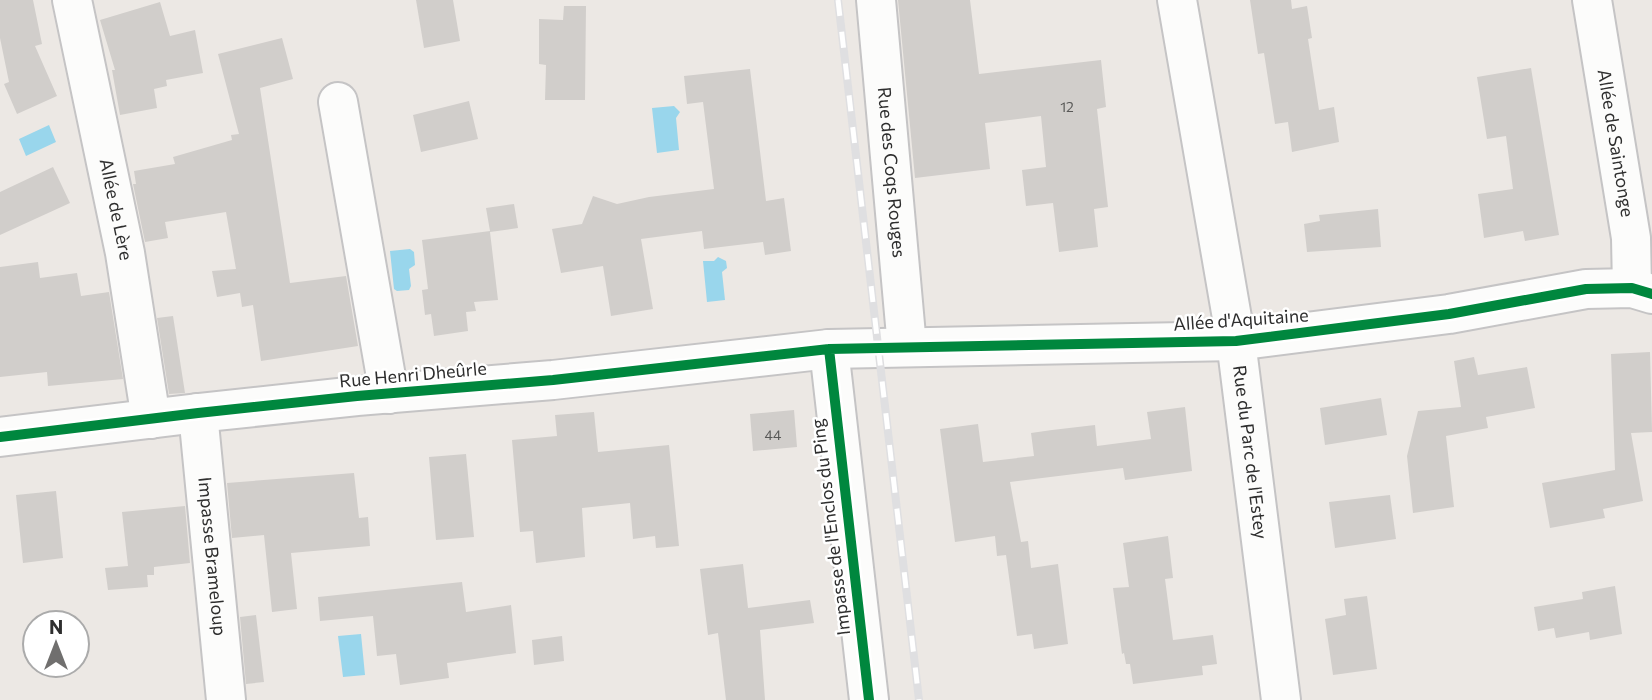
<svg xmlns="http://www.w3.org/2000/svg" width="1652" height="700" viewBox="0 0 1652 700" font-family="Commissioner,sans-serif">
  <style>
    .water { fill: #99d6ec }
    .building { fill: #d1cecb }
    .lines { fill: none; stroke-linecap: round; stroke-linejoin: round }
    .minor-casing { stroke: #c5c4c5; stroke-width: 42 }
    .minor { stroke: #fcfcfb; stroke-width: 38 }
    .rail-casing { stroke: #dfdfe1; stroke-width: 8 }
    .rail { stroke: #fff; stroke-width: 5; stroke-dasharray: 16; stroke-linecap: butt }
    .cycleway-casing { stroke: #fff; stroke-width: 15 }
    .cycleway { stroke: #00873e; stroke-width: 10 }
    .labels { text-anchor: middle; stroke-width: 5; stroke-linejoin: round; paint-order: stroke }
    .number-label { font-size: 14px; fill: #585857 }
    .street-label { font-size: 18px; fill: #2e2e2e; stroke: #fff }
  </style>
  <rect width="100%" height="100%" fill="#ece8e4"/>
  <path class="water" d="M 674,106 L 680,112 L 676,118 L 679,150 L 657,153 L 652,108 Z
    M 49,125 L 56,142 L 26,156 L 19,139 Z
    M 410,249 L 414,252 L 415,265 L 409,269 L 411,286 L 409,290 L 397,291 L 394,289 L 390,251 Z
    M 718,257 L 726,261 L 727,268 L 722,272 L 725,300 L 707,302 L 703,261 L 714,261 Z
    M 361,634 L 365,675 L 343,677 L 338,636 Z"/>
  <path class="building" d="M 0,0 L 33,0 L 42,44 L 35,46 L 57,96 L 17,114 L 4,84 L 9,82 L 0,38 Z
    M 416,0 L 453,0 L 460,41 L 424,48 Z
    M 898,0 L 970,0 L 979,74 L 1101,60 L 1106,107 L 1097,109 L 1108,207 L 1094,209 L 1098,247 L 1059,252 L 1053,203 L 1026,206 L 1022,170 L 1046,167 L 1041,116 L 985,123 L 990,169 L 915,178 Z
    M 1250,0 L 1291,0 L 1292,9 L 1307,6 L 1312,38 L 1308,39 L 1319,110 L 1334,107 L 1339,142 L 1292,152 L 1288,122 L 1275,124 L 1264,53 L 1258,54 Z
    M 160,2 L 170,36 L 195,30 L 203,73 L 166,80 L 167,86 L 154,89 L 157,108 L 120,115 L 112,70 L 115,70 L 100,20 Z
    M 564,6 L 586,6 L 585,100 L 545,100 L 546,65 L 539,64 L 539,19 L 563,20 Z
    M 282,38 L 293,79 L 260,88 L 290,283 L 346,276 L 358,346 L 261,361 L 253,305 L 242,307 L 240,293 L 217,297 L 212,271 L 236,269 L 226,212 L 165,222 L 168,238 L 145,242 L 133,184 L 136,184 L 134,171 L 175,164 L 173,157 L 232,140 L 231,135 L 239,134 L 218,54 Z
    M 1531,68 L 1559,235 L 1525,241 L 1523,231 L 1484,238 L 1478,194 L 1513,189 L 1506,136 L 1487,139 L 1477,77 Z
    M 750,69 L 766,201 L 784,198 L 791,251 L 765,255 L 763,242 L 704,249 L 702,231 L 641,239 L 653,309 L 611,316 L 603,266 L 561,273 L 552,229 L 582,224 L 593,196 L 617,204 L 649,197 L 714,189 L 703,102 L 687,104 L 684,76 Z
    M 469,101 L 478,139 L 421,152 L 413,115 Z
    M 53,167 L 70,203 L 0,235 L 0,192 Z
    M 514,204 L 518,228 L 490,232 L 498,300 L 474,302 L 476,311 L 466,312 L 468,331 L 434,336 L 431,314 L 425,315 L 422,290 L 428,289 L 422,240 L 490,231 L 486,208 Z
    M 1378,209 L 1381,247 L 1307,252 L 1304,224 L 1320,221 L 1319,215 Z
    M 38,262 L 40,278 L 77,273 L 81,296 L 109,292 L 123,379 L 48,386 L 47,372 L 0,377 L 0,267 Z
    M 173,316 L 185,393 L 169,394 L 157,318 Z
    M 1650,352 L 1652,432 L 1631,433 L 1643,501 L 1603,509 L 1605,518 L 1550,528 L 1542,483 L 1615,470 L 1611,354 Z
    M 1474,357 L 1478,375 L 1527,367 L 1535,408 L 1486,417 L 1488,428 L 1446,436 L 1454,507 L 1413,513 L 1407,456 L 1418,411 L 1461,407 L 1454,361 Z
    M 1381,398 L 1387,435 L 1325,445 L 1320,408 Z
    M 1185,407 L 1192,471 L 1125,480 L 1123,468 L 1010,482 L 1021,542 L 1028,541 L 1031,568 L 1058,564 L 1068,644 L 1034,649 L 1032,634 L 1017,636 L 1006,555 L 997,556 L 995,536 L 955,542 L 940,429 L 978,424 L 983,462 L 1034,456 L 1031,433 L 1052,430 L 1095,425 L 1097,446 L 1151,439 L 1147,412 Z
    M 794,410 L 797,447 L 753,451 L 750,414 Z
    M 594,412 L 598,452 L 669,445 L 679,546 L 656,548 L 655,536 L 633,539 L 630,503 L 582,508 L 585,557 L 536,563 L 533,531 L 520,532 L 512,440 L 557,436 L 555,415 Z
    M 466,454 L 474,537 L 436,540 L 429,457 Z
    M 354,473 L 359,518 L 368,517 L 370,546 L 291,553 L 297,609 L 272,612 L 264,535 L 232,538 L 227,483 Z
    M 56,491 L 63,558 L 23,563 L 16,495 Z
    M 1390,495 L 1396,539 L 1335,548 L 1329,502 Z
    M 185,506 L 190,563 L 154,567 L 154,575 L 147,575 L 148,587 L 108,590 L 105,568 L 128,566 L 122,512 Z
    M 1168,536 L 1173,578 L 1165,579 L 1173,640 L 1213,635 L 1217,664 L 1202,666 L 1203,675 L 1133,684 L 1130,664 L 1126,664 L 1124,653 L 1122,654 L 1113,588 L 1129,587 L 1123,543 Z
    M 743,564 L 748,608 L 810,600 L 814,623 L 760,630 L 765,700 L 726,700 L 718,633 L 708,635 L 700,569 Z
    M 462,582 L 466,612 L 511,605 L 516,653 L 447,663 L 449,678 L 400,685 L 396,654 L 377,656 L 373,616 L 320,621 L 318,597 Z
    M 1615,586 L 1622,634 L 1590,640 L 1589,632 L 1556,638 L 1554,628 L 1538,631 L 1534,607 L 1583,599 L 1582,592 Z
    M 1367,596 L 1377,669 L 1333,675 L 1325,619 L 1346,615 L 1344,599 Z
    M 256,615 L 264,682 L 246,684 L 240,617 Z
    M 562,636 L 564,661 L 534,665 L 532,640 Z"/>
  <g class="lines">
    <g class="minor-casing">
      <g id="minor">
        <path id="s1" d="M 72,0 L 125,253 L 151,419"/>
        <path id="s2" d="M 876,0 L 907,347"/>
        <path id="s3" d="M 1177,0 L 1236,341 L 1281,700"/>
        <path id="s4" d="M 1592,0 L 1631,238 L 1632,288"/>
        <path d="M 338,102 L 389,394"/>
        <path d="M 829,349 L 869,700"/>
        <path id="s5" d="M 198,413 L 226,700"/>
        <path d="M 0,437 L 198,413 L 357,396 L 553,380 L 829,349 L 1236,341 L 1449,314 L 1586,289 L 1632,288 L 1652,294"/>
      </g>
    </g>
    <use href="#minor" class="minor"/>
    <g class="rail-casing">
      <path id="rail" d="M 838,0 L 919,700"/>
    </g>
    <use href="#rail" class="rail"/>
    <g class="cycleway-casing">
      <path id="cycleway" d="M 829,349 L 869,700
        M 0,437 L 198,413 L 357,396 L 553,380 L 829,349 L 1236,341 L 1449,314 L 1586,289 L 1632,288 L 1652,294"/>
    </g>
    <use href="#cycleway" class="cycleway"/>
  </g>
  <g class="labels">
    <g class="number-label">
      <text x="1067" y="112">12</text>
      <text x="773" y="440">44</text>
    </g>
    <g class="street-label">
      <text dy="6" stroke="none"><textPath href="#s4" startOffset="145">Allée de Saintonge</textPath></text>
      <text dy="6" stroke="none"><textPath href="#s2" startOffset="173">Rue des Coqs Rouges</textPath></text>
      <text dy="6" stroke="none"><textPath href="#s1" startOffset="214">Allée de Lère</textPath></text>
      <text transform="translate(1241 320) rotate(-4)" y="6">Allée d'Aquitaine</text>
      <text transform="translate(413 375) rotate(-5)" y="6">Rue Henri Dheûrle</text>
      <text dy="6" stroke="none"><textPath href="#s3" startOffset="458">Rue du Parc de l'Estey</textPath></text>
      <text transform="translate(831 527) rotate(-97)" y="6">Impasse de l'Enclos du Ping</text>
      <text dy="6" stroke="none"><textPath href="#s5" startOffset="144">Impasse Brameloup</textPath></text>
    </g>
  </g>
  <g transform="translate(56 644)"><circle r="33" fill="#ffffff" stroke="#ababab" stroke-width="2"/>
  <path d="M0-5L12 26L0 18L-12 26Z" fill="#706f6e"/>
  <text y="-10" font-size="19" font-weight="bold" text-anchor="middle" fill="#2e2e2e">N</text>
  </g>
</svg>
